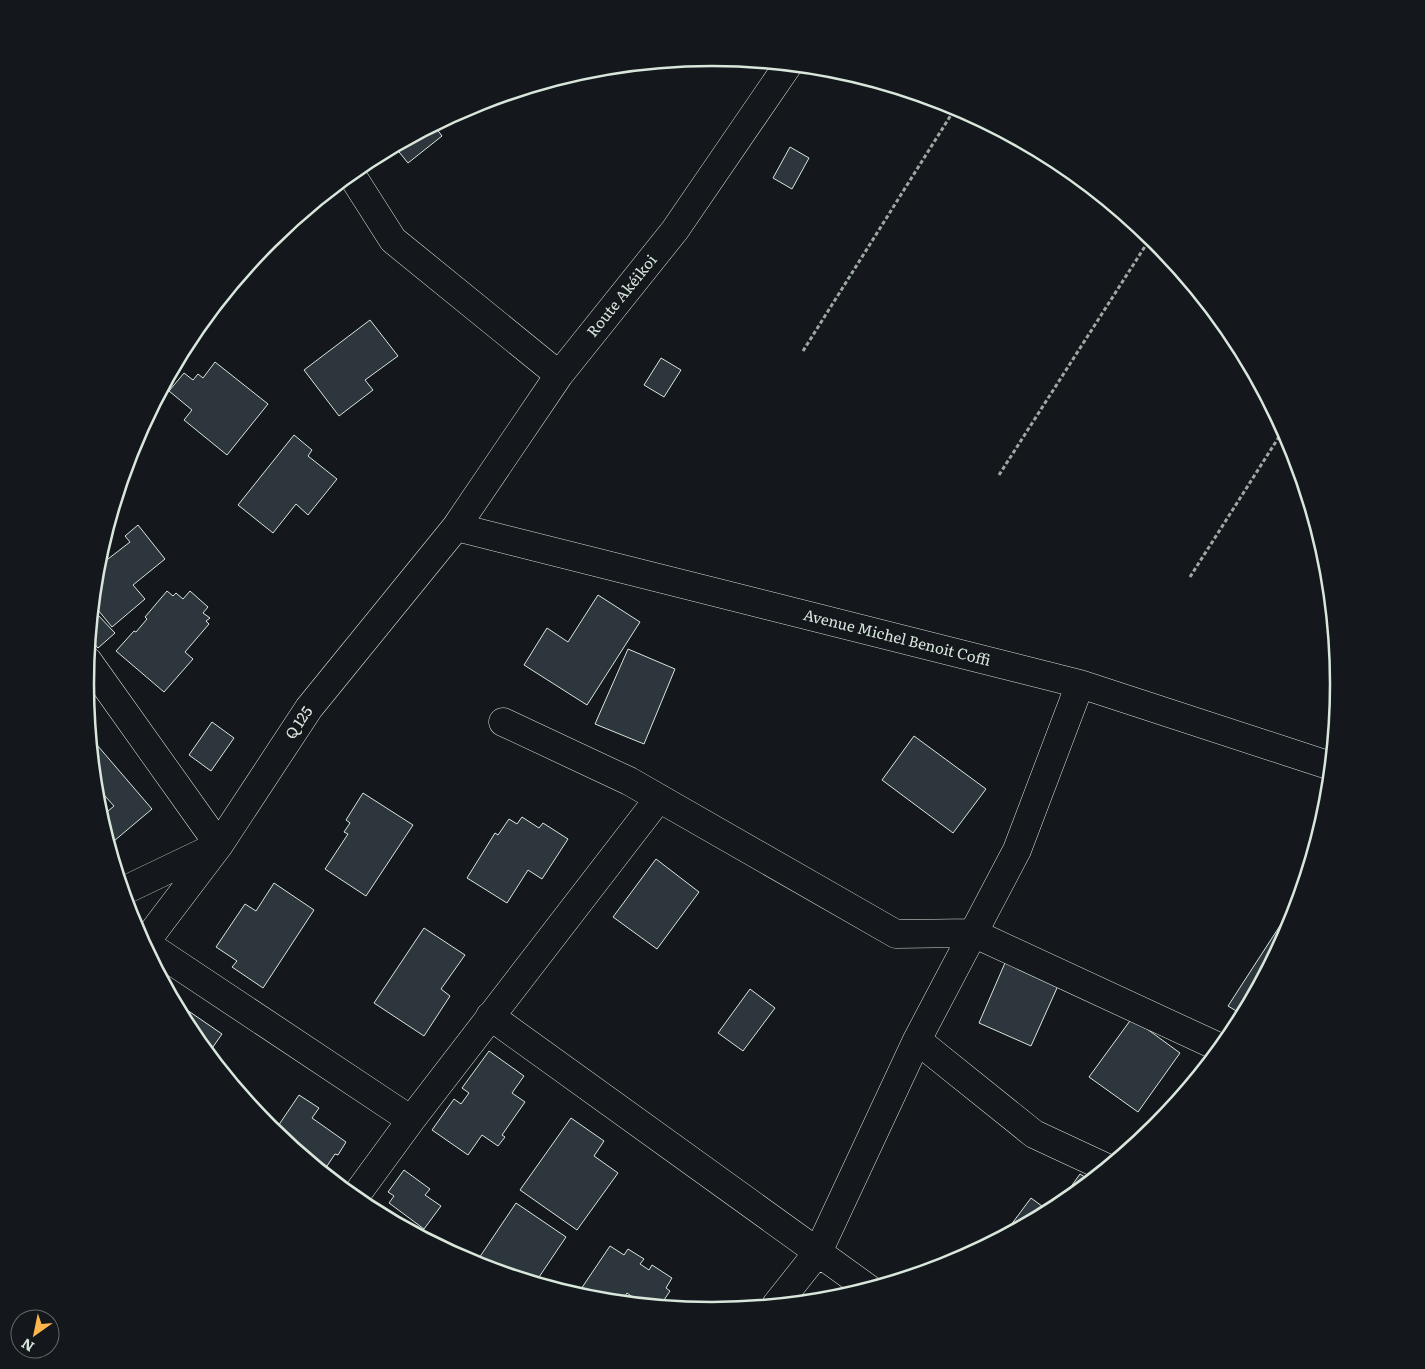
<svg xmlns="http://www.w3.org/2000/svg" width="1425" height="1369" viewBox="0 0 1425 1369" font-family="Literata,serif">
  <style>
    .building { fill: #2c363c; stroke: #d8e6dc }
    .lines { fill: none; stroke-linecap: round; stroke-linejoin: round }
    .minor-casing { stroke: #d8e6dc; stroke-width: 29 }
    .path { stroke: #9da8a2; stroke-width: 3; stroke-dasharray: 4 2.5; stroke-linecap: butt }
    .minor { stroke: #14181c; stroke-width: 28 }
    .labels { text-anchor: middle; stroke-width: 4; stroke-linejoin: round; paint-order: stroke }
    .street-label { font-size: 15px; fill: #d8e6dc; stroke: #14181c }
    .rim { fill: none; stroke: #d8e6dc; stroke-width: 2.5 }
  </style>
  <rect width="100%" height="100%" fill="#14181c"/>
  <path class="building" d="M 447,119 L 436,128 L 442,136 L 408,163 L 395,147 Z
    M 790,147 L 809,158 L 792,189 L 773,178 Z
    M 370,320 L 398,356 L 365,380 L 373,390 L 339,416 L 304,370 Z
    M 661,358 L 681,370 L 664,397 L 644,385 Z
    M 215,362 L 268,404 L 227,455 L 184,420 L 192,410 L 169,391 L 184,373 L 193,380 L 198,374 L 203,378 Z
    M 294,435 L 312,450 L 308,456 L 337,479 L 308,515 L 296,504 L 273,533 L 238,505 Z
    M 138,525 L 165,559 L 133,585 L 145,599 L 112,627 L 93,604 L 98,562 L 101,551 L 108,559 L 130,542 L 125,536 Z
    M 167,591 L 173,596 L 176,593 L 183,599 L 190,591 L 208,607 L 203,613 L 210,618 L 206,621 L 209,624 L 185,652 L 193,659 L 164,692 L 116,651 L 134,631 L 136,632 L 147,619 L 145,617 Z
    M 598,595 L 640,622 L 587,705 L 524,665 L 547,628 L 568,642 Z
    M 97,614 L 115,633 L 98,648 L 90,639 L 92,618 Z
    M 628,649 L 675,669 L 644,744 L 595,724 Z
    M 212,722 L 234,738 L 211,771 L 189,755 Z
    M 914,736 L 986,789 L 953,833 L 882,780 Z
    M 91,738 L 152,809 L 114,841 L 104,830 L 101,817 L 114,806 L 95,785 Z
    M 363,793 L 413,825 L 366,896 L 325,869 L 348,834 L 344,832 L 350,823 L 346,820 Z
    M 522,817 L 539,828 L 543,823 L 568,839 L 542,879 L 528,870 L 507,903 L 467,878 L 495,833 L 498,835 L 509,819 L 517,824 Z
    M 656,859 L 699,892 L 657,949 L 613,917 Z
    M 274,883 L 314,910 L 263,988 L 232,967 L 237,961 L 216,947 L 245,904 L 256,911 Z
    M 1294,904 L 1297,906 L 1292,925 L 1243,1015 L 1228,1006 Z
    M 424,928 L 465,955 L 441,989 L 450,996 L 424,1036 L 374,1003 Z
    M 1008,956 L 1061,979 L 1031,1046 L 979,1023 Z
    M 750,989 L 775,1008 L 743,1051 L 718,1033 Z
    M 174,1001 L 222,1034 L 208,1054 L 191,1033 Z
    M 1132,1018 L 1180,1053 L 1138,1112 L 1089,1077 Z
    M 489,1051 L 524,1076 L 512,1093 L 525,1102 L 502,1135 L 505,1137 L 498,1146 L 482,1135 L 468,1155 L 432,1130 L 454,1099 L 461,1104 L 469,1093 L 462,1088 Z
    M 299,1095 L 319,1108 L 312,1118 L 346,1142 L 338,1155 L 335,1154 L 323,1172 L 274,1132 Z
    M 571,1118 L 604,1141 L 594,1156 L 618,1173 L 577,1230 L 520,1190 Z
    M 404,1170 L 430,1189 L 425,1195 L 441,1206 L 424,1229 L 389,1203 L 394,1196 L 388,1192 Z
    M 1080,1174 L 1091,1181 L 1055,1209 Z
    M 1031,1198 L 1050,1212 L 1002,1237 Z
    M 516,1203 L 566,1237 L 535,1283 L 475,1264 Z
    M 610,1246 L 624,1255 L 628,1249 L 644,1259 L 640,1264 L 649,1270 L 652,1265 L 672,1278 L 666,1288 L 670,1291 L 660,1306 L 644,1305 L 627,1293 L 621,1302 L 599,1300 L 581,1289 Z"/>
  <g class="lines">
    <g class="minor-casing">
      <path id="minor" d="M 351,174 L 393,240 L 559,375
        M 456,527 L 1080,684 L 1331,766
        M 88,661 L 219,845
        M 503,722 L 629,781 L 896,934 L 973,933 L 1221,1048
        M 123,891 L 215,847
        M 145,943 L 411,1120
        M 144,944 L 219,845 L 309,708 L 456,527 L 559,375 L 675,230 L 788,65
        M 490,1016 L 869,1289
        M 917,1040 L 1034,1134 L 1107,1168
        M 354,1198 L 411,1120 L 659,798
        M 776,1305 L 818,1252 L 917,1040 L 1017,850 L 1080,684"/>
    </g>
    <path class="path" d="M 803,351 L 956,107
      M 999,475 L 1151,237
      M 1190,577 L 1284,429"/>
    <use href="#minor" class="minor"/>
  </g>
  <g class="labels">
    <g class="street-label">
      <text transform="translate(622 296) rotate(-51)" y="5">Route Akéikoi</text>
      <text transform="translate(897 638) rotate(14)" y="5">Avenue Michel Benoit Coffi</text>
      <text transform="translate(299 723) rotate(-56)" y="5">Q 125</text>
    </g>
  </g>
  <path d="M0 0H1425V1369H0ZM94 684a618 618 0 1 1 1236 0a618 618 0 1 1-1236 0Z" fill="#14181c" fill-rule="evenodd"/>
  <path class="rim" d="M94 684a618 618 0 1 1 1236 0a618 618 0 1 1-1236 0Z"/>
  <g transform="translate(35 1334) rotate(213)"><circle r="24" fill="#14181c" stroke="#626a69"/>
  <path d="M0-4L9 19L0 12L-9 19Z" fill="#ffb74d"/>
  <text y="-8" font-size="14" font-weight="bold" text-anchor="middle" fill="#d8e6dc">N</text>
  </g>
</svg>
